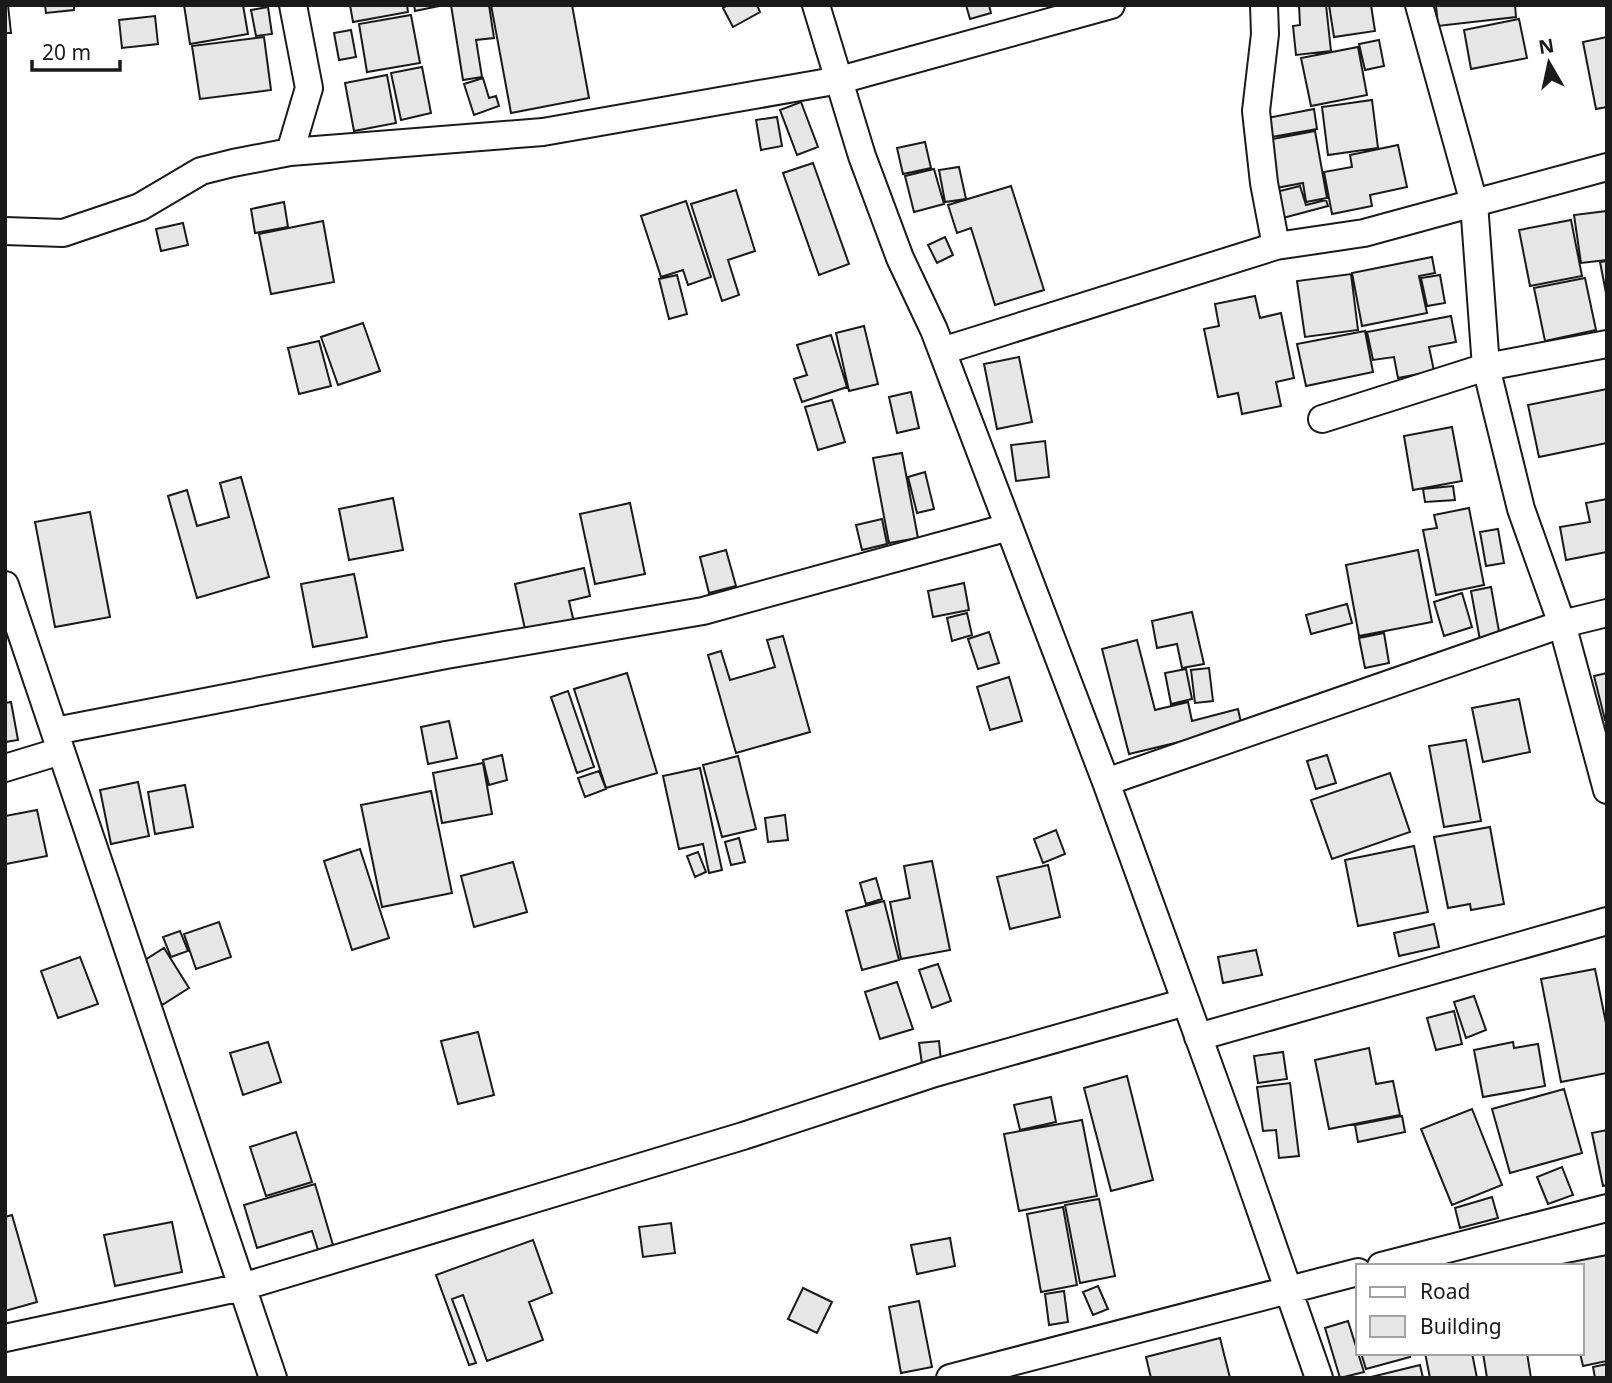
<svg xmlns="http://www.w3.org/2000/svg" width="1612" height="1383" viewBox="0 0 1612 1383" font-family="'Noto Sans',sans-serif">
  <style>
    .building { fill: #e6e6e6; stroke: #1a1a1a; stroke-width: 2 }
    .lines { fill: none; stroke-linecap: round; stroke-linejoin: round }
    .minor-casing { stroke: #1a1a1a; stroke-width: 30 }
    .minor { stroke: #fff; stroke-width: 26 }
  </style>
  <rect width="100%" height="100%" fill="#fff"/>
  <path class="building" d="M 5,5 L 8,5 L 11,33 L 5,33 Z
    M 45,5 L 74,5 L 74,10 L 46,13 Z
    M 184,5 L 243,5 L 248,34 L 190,44 Z
    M 350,5 L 407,5 L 408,12 L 353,22 Z
    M 414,5 L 444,5 L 415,11 Z
    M 451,5 L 489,5 L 494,38 L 476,40 L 482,77 L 463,80 Z
    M 491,5 L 572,5 L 589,98 L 511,113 Z
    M 728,5 L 757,5 L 760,12 L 733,27 L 723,8 Z
    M 966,5 L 989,5 L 991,13 L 970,19 Z
    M 1299,5 L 1326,5 L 1331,51 L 1296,55 L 1293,26 L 1300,25 Z
    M 1329,5 L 1371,5 L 1375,31 L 1334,37 Z
    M 1436,5 L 1515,5 L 1516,17 L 1438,26 Z
    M 268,7 L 272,34 L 256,36 L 251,10 Z
    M 411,15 L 420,63 L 367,72 L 359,24 Z
    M 155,16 L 158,44 L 122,48 L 119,20 Z
    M 1519,19 L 1527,58 L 1471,69 L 1464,30 Z
    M 351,30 L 356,57 L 339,60 L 334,33 Z
    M 264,37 L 271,90 L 200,99 L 192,46 Z
    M 1607,37 L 1607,107 L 1596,109 L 1583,42 Z
    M 1379,40 L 1384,66 L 1365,70 L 1359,44 Z
    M 1358,47 L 1367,95 L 1311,106 L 1301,58 Z
    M 422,67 L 431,113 L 401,120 L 391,73 Z
    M 387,75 L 396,123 L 354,131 L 345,83 Z
    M 483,78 L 489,98 L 496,96 L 499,106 L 474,115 L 464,84 Z
    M 1372,100 L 1378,148 L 1328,155 L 1322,107 Z
    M 801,102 L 818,147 L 797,155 L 780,110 Z
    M 1314,109 L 1317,129 L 1266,138 L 1262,119 Z
    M 777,117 L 782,146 L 761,150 L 756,120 Z
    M 1315,131 L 1327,198 L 1306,202 L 1303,183 L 1276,188 L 1267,140 Z
    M 925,142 L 931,168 L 903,174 L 897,148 Z
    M 1398,145 L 1407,187 L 1370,195 L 1372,206 L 1332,214 L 1324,172 L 1352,167 L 1350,155 Z
    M 813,163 L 849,264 L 819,275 L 783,173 Z
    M 959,167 L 966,199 L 945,202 L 939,170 Z
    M 934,169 L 944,204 L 914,212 L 905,176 Z
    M 1011,186 L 1044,290 L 995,305 L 971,228 L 957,233 L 948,205 Z
    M 1300,186 L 1306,205 L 1326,200 L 1328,206 L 1283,218 L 1276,192 Z
    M 736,190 L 755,251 L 728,260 L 739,295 L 722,301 L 691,204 Z
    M 686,201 L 711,277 L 688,285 L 683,270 L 661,277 L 641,216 Z
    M 284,202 L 288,227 L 255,233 L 251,209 Z
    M 1607,211 L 1607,260 L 1581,263 L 1574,215 Z
    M 1571,220 L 1582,276 L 1530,286 L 1519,230 Z
    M 323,221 L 334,282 L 271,294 L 259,234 Z
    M 183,223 L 188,245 L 161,251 L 156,229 Z
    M 945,237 L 953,255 L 937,263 L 928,245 Z
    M 1432,257 L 1435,273 L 1419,276 L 1427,313 L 1362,326 L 1352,273 Z
    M 1607,261 L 1607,298 L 1600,262 Z
    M 1351,274 L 1358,330 L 1305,337 L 1297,281 Z
    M 677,275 L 687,314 L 669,319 L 659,279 Z
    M 1440,275 L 1445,303 L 1427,306 L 1421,278 Z
    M 1585,278 L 1596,330 L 1545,341 L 1534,288 Z
    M 1255,296 L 1260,318 L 1281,313 L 1294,378 L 1276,382 L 1281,406 L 1242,414 L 1238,393 L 1218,397 L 1204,329 L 1219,326 L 1215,304 Z
    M 1451,316 L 1456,342 L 1429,347 L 1434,371 L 1398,378 L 1394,357 L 1373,360 L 1367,332 Z
    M 363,323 L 380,371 L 338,385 L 321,337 Z
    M 864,326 L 878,384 L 849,391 L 836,333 Z
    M 1365,331 L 1373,372 L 1306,386 L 1297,344 Z
    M 831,335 L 847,387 L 802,402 L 794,379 L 807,375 L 797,345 Z
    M 319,341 L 331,386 L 299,394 L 288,348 Z
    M 1019,357 L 1032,422 L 997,429 L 984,364 Z
    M 1607,389 L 1607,443 L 1539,457 L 1528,405 Z
    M 911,392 L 919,428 L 897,433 L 889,397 Z
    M 832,400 L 845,442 L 818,450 L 805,407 Z
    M 1452,427 L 1462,481 L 1413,490 L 1404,436 Z
    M 1045,441 L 1049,477 L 1016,481 L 1011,445 Z
    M 902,453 L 918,538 L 889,543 L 873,458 Z
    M 925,472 L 934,509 L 917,513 L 908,477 Z
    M 241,477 L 269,577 L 197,598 L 168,496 L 187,490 L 197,526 L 229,517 L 220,483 Z
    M 1453,486 L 1455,500 L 1425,502 L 1423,489 Z
    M 393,498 L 403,550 L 349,560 L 339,509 Z
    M 1607,499 L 1607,552 L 1566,560 L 1560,527 L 1590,522 L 1586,503 Z
    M 630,503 L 645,574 L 595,584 L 580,514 Z
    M 1469,508 L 1484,585 L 1436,595 L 1423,530 L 1437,528 L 1434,515 Z
    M 90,512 L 110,617 L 55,627 L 35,522 Z
    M 882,519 L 887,544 L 862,550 L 856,525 Z
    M 1498,529 L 1504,563 L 1486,566 L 1480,532 Z
    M 726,550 L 736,586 L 709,593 L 700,557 Z
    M 1418,550 L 1432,622 L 1359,636 L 1346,565 Z
    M 584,568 L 590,596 L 569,601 L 575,627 L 527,638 L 515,584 Z
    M 354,574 L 367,637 L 313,647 L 301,584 Z
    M 964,583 L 969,610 L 933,617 L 928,591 Z
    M 1491,587 L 1500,637 L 1480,640 L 1471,591 Z
    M 1462,593 L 1472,627 L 1444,636 L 1434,602 Z
    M 1347,604 L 1352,623 L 1311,634 L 1306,615 Z
    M 1192,612 L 1204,664 L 1182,668 L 1177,644 L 1157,648 L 1152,621 Z
    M 967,613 L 972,635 L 952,641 L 947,618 Z
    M 989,632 L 999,663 L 978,669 L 968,639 Z
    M 1384,633 L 1389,663 L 1365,668 L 1359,638 Z
    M 783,636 L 810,732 L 736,753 L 708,655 L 721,651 L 730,680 L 775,667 L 767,640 Z
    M 1137,640 L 1155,710 L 1188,702 L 1192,721 L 1238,709 L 1242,727 L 1129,754 L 1102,649 Z
    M 1209,668 L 1213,701 L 1195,703 L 1191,670 Z
    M 1186,669 L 1192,699 L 1171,704 L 1165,673 Z
    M 627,673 L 657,773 L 606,788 L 574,689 Z
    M 1607,673 L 1607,720 L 1605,720 L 1594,676 Z
    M 1009,677 L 1022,721 L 990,730 L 977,687 Z
    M 568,691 L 594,767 L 577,773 L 551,697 Z
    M 1519,699 L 1530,752 L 1483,762 L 1472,708 Z
    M 11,702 L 18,740 L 5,742 L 5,703 Z
    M 449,721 L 457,758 L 428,764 L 421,727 Z
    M 1466,740 L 1481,821 L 1444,827 L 1429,746 Z
    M 502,755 L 507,780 L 489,785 L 483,760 Z
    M 1327,755 L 1336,783 L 1316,789 L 1307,761 Z
    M 738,756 L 756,829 L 722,837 L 703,765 Z
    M 483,763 L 492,814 L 442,823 L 433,773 Z
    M 700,768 L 722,870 L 709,873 L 703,844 L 679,849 L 663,776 Z
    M 599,771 L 606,789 L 585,797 L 578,778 Z
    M 1390,773 L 1410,832 L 1332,859 L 1311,800 Z
    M 138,782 L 149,836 L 111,844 L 100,790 Z
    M 185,785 L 193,827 L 155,834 L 148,792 Z
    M 431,791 L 452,893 L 382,907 L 361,805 Z
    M 37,810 L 47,856 L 6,864 L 5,816 Z
    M 785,815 L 788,840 L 768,842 L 765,818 Z
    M 1490,827 L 1504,904 L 1471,910 L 1470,904 L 1448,908 L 1434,837 Z
    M 1056,830 L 1065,854 L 1043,863 L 1034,839 Z
    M 739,838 L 745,862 L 731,865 L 725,842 Z
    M 1414,846 L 1428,912 L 1358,926 L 1345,860 Z
    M 360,849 L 389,938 L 352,950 L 324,861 Z
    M 698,852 L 706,872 L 695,877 L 687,856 Z
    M 932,861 L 950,950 L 901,959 L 890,902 L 910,898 L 904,866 Z
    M 513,862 L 527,912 L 474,927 L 461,876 Z
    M 1048,865 L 1060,917 L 1010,929 L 997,877 Z
    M 876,878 L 882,899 L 866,904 L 860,883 Z
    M 884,901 L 899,960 L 862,970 L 846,911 Z
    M 219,922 L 231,957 L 196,969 L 184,934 Z
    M 1434,924 L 1439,947 L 1399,956 L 1394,933 Z
    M 180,931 L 188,951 L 171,957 L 163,937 Z
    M 164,948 L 189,988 L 162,1005 L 137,965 Z
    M 1256,950 L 1262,975 L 1223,983 L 1218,957 Z
    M 80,957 L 98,1004 L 58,1018 L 41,971 Z
    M 938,964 L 951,1001 L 932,1008 L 919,970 Z
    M 1595,969 L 1607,1028 L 1607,1073 L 1561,1082 L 1541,979 Z
    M 897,982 L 913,1029 L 880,1039 L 865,992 Z
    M 1474,996 L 1486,1030 L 1466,1038 L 1454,1002 Z
    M 1454,1011 L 1462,1044 L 1436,1050 L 1427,1018 Z
    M 478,1032 L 494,1095 L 458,1104 L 441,1041 Z
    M 939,1041 L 941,1061 L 922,1064 L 919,1043 Z
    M 268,1042 L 281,1082 L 243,1095 L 230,1053 Z
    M 1513,1042 L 1514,1048 L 1538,1044 L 1545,1086 L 1483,1097 L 1474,1050 Z
    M 1369,1048 L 1376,1084 L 1393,1081 L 1400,1115 L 1329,1129 L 1315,1060 Z
    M 1283,1052 L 1287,1079 L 1258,1083 L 1254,1056 Z
    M 1127,1076 L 1153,1180 L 1111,1191 L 1084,1088 Z
    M 1290,1083 L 1299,1156 L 1279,1158 L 1276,1130 L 1263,1131 L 1257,1087 Z
    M 1564,1089 L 1582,1153 L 1510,1173 L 1492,1109 Z
    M 1051,1097 L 1056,1122 L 1020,1130 L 1014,1105 Z
    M 1472,1109 L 1502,1185 L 1452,1205 L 1421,1129 Z
    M 1402,1116 L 1405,1132 L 1358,1142 L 1355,1125 Z
    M 1082,1120 L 1097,1196 L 1019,1211 L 1004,1134 Z
    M 1607,1130 L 1607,1185 L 1603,1186 L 1592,1133 Z
    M 296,1132 L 312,1182 L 266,1196 L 250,1147 Z
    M 1562,1167 L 1573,1195 L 1548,1204 L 1537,1177 Z
    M 315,1184 L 333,1245 L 318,1250 L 312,1231 L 257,1248 L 244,1205 Z
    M 1492,1197 L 1498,1218 L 1460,1228 L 1455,1208 Z
    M 1099,1199 L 1115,1276 L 1080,1283 L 1065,1205 Z
    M 1063,1207 L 1077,1285 L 1041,1292 L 1027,1214 Z
    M 12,1215 L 37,1302 L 5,1311 L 5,1217 Z
    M 172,1222 L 182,1272 L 115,1286 L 104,1235 Z
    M 671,1223 L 675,1253 L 643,1257 L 639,1227 Z
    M 950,1238 L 955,1266 L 917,1274 L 911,1245 Z
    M 533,1240 L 552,1293 L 529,1302 L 543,1340 L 487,1361 L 463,1295 L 452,1299 L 476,1363 L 469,1365 L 436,1275 Z
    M 1607,1255 L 1607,1361 L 1583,1366 L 1580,1353 L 1582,1353 L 1582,1266 L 1563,1266 L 1562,1264 Z
    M 1098,1286 L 1108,1309 L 1093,1315 L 1083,1292 Z
    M 803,1288 L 832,1302 L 817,1333 L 788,1319 Z
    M 1064,1291 L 1068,1322 L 1049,1325 L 1045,1294 Z
    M 919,1301 L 932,1367 L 901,1373 L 889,1307 Z
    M 1348,1321 L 1364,1372 L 1340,1378 L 1325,1328 Z
    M 1220,1338 L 1230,1378 L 1151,1378 L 1146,1357 Z
    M 1361,1353 L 1409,1353 L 1410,1357 L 1366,1369 Z
    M 1425,1353 L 1472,1353 L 1477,1378 L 1430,1378 Z
    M 1483,1353 L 1527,1353 L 1531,1378 L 1487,1378 Z
    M 1607,1364 L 1607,1378 L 1595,1378 L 1593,1367 Z
    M 1420,1365 L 1423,1378 L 1367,1378 Z"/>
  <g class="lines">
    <g class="minor-casing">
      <path id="minor" d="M 816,5 L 862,156 L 900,258 L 934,330 L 1106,782 L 1242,1157 L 1319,1378
        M 1264,5 L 1265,34 L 1256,111 L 1264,183 L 1276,246
        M 290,152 L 309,88 L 293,5
        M 1607,167 L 1474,203 L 1486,367 L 1521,509 L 1562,624 L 1607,790
        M 5,231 L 63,233 L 140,207 L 201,171 L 233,163 L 290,152 L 543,132 L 840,80 L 1111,5
        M 942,351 L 1276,246 L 1364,233 L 1474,203 L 1419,5
        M 1322,419 L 1486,367 L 1607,344
        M 5,585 L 273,1378
        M 55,731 L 446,655 L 703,611 L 1009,527
        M 5,768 L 61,751
        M 1106,782 L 1562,624 L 1607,613
        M 1198,1037 L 1607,921
        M 1381,1266 L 1607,1208
        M 5,1338 L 242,1287 L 743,1136 L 935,1073 L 1186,1002
        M 950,1378 L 1358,1272"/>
    </g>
    <use href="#minor" class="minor"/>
  </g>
  <rect width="1612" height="1383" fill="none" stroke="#1a1a1a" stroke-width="14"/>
  <rect x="1356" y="1264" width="228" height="91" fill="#ffffff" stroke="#a3a3a3" stroke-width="2"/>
  <rect x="1370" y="1287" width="35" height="10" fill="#ffffff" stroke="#a3a3a3" stroke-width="2"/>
  <text x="1420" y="1299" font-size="21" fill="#1a1a1a">Road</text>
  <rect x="1370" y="1316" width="35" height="21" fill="#e6e6e6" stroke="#a3a3a3" stroke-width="2"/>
  <text x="1420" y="1334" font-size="21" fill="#1a1a1a">Building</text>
  <g transform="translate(1549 63) rotate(351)" stroke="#ffffff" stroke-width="5" paint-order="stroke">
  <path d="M0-5L12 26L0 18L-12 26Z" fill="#1a1a1a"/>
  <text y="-10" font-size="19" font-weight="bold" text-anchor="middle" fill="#1a1a1a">N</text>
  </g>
  <path d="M32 60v10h88v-10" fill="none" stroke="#1a1a1a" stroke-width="3.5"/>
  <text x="42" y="60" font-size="21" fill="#1a1a1a" stroke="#ffffff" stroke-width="5" paint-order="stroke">20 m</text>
</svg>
